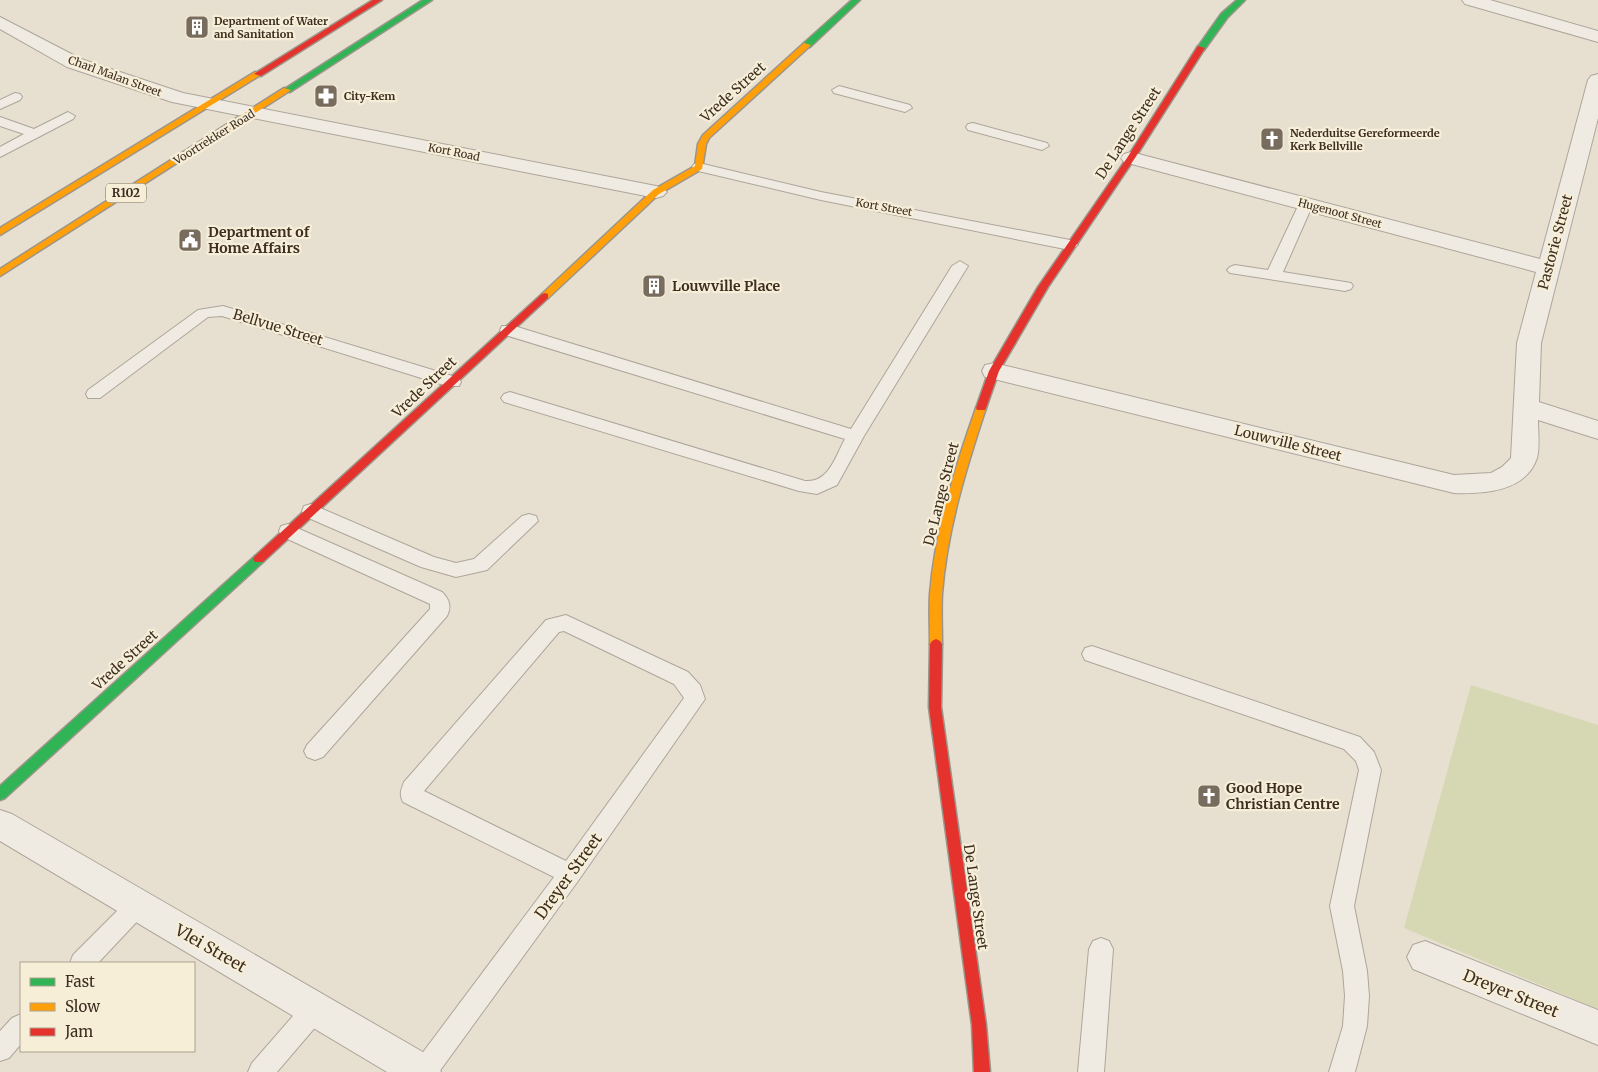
<svg xmlns="http://www.w3.org/2000/svg" width="1598" height="1072" viewBox="0 0 1598 1072" font-family="Merriweather,serif">
  <style>
    .green { fill: #d6d7b3 }
    .lines { fill: none; stroke-linecap: round; stroke-linejoin: round }
    .lane-casing { stroke: #ada599; stroke-width: 2 }
    .street-casing { stroke: #ada599; stroke-width: 2 }
    .fast-casing { stroke: #9c958a; stroke-width: 3 }
    .slow-casing { stroke: #9c958a; stroke-width: 3 }
    .jam-casing { stroke: #9c958a; stroke-width: 3 }
    .lane { fill: #efebe3; fill-rule: evenodd }
    .street { fill: #efebe3; fill-rule: evenodd }
    .fast { fill: #30b455; fill-rule: evenodd }
    .slow { fill: #ff9f0a; fill-rule: evenodd }
    .jam { fill: #e5322d; fill-rule: evenodd }
    .labels { text-anchor: middle; stroke-width: 4.5; stroke-linejoin: round; paint-order: stroke }
    .far-poi-label { font-size: 11px; font-weight: bold; fill: #3d2e20; stroke: #f7eed8; text-anchor: start }
    .far-street-label { font-size: 11px; fill: #3d2e20; stroke: #f7eed8 }
    .shield { fill: #f7eed8; stroke: #756857; stroke-width: 1 }
    .shield-label { font-size: 12px; font-weight: bold; fill: #3d2e20 }
    .street-label { font-size: 14px; fill: #3d2e20; stroke: #f7eed8 }
    .poi-label { font-size: 14px; font-weight: bold; fill: #3d2e20; stroke: #f7eed8; text-anchor: start }
    .near-street-label { font-size: 16px; fill: #3d2e20; stroke: #f7eed8 }
  </style>
  <rect width="100%" height="100%" fill="#e7e0d1"/>
  <path class="green" d="M 1471,685 L 1598,725 L 1598,1009 L 1404,928 Z"/>
  <g class="lines">
    <g class="lane-casing">
      <path id="lane" d="M 839,86 L 910,105 L 912,108 L 905,112 L 834,93 L 832,90 Z
        M 15,93 L 20,94 L 22,97 L 20,100 L 0,109 L 0,100 Z
        M 68,112 L 75,116 L 73,119 L 0,157 L 0,147 L 24,134 L 0,126 L 0,117 L 34,129 Z
        M 973,123 L 1047,143 L 1049,146 L 1042,150 L 968,130 L 966,127 L 968,124 Z
        M 699,163 L 821,192 L 1070,240 L 1078,245 L 1070,250 L 821,200 L 694,170 L 692,167 L 694,164 Z
        M 1306,200 L 1313,204 L 1283,272 L 1351,283 L 1353,286 L 1351,289 L 1345,291 L 1230,273 L 1227,270 L 1230,267 L 1235,265 L 1268,270 L 1299,204 Z
        M 960,261 L 968,266 L 864,436 L 837,485 L 817,494 L 799,491 L 504,402 L 501,398 L 504,394 L 510,392 L 805,481 C 829,483 835,457 845,439 L 502,334 L 500,330 L 502,326 L 514,326 L 851,429 L 952,266 Z
        M 223,306 L 459,378 L 461,382 L 459,386 L 447,386 L 222,316 L 208,317 L 100,398 L 88,398 L 86,394 L 88,390 L 198,310 Z
        M 311,504 L 434,557 L 456,563 L 474,559 L 522,516 L 529,514 L 536,516 L 538,521 L 487,570 L 456,577 L 421,567 L 304,516 L 302,511 L 304,506 Z
        M 288,524 L 442,592 C 449,599 452,606 447,616 L 323,757 L 315,760 L 307,757 L 304,751 L 307,745 L 430,609 L 430,604 L 281,536 L 279,531 L 281,526 Z
        M 566,615 L 688,672 L 700,685 L 705,699 L 578,881 L 439,1072 L 411,1072 L 415,1063 L 554,877 L 403,802 C 399,794 401,790 404,782 L 546,620 ZM 564,631 L 674,684 L 684,698 L 566,861 L 424,791 L 559,632 Z
        M 1092,646 L 1360,737 L 1374,752 L 1381,770 L 1354,906 L 1367,971 L 1369,996 L 1367,1026 L 1355,1072 L 1329,1072 L 1343,1026 L 1345,996 L 1343,971 L 1330,906 L 1359,770 L 1356,761 L 1344,749 L 1085,660 L 1082,654 L 1085,648 Z
        M 138,895 L 146,898 L 150,905 L 146,912 L 98,963 L 70,963 L 73,955 L 130,898 Z
        M 1101,938 L 1109,941 L 1113,949 L 1104,1072 L 1078,1072 L 1089,949 L 1093,941 Z
        M 315,997 L 324,1001 L 327,1009 L 324,1017 L 277,1072 L 248,1072 L 252,1063 L 306,1001 Z
        M 21,1014 L 21,1044 L 9,1058 L 0,1061 L 0,1031 L 12,1018 Z"/>
    </g>
    <g class="street-casing">
      <path id="street" d="M 1462,0 L 1490,0 L 1598,31 L 1598,42 L 1465,4 Z
        M 0,17 L 81,59 L 183,93 L 656,186 L 663,188 L 667,192 L 663,196 L 656,198 L 172,102 L 67,67 L 0,29 Z
        M 1598,74 L 1598,118 L 1541,343 L 1539,402 L 1598,421 L 1598,439 L 1538,420 C 1538,431 1540,447 1537,458 C 1526,492 1483,494 1454,493 L 994,379 L 985,377 L 982,371 L 985,365 L 994,363 L 1454,475 L 1491,473 L 1502,467 L 1511,458 L 1517,343 L 1536,272 L 1124,162 L 1121,158 L 1124,154 L 1131,152 L 1540,259 L 1588,80 L 1591,76 Z
        M 0,810 L 12,814 L 435,1059 L 441,1072 L 387,1072 L 0,841 Z
        M 1425,941 L 1598,1010 L 1598,1045 L 1413,969 L 1407,957 L 1413,945 Z"/>
    </g>
    <g class="fast-casing">
      <path id="fast" d="M 423,0 L 432,0 L 290,92 L 283,90 Z
        M 852,0 L 860,0 L 810,47 L 804,47 L 804,43 Z
        M 1237,0 L 1245,0 L 1227,18 L 1204,50 L 1198,50 L 1197,48 L 1221,14 Z
        M 259,555 L 265,559 L 263,562 L 5,798 L 0,800 L 0,786 L 255,556 Z"/>
    </g>
    <g class="slow-casing">
      <path id="slow" d="M 804,43 L 811,45 L 709,138 L 706,144 L 702,169 L 659,194 L 548,298 L 542,298 L 542,294 L 653,190 L 695,166 L 698,144 L 703,135 Z
        M 255,72 L 262,74 L 0,235 L 0,228 Z
        M 284,88 L 291,90 L 0,276 L 0,269 Z
        M 981,405 L 986,408 C 966,468 947,530 942,594 C 941,611 942,627 942,644 L 940,647 L 932,647 L 930,644 C 930,627 929,611 930,594 C 935,530 955,468 976,408 Z"/>
    </g>
    <g class="jam-casing">
      <path id="jam" d="M 373,0 L 382,0 L 261,76 L 254,74 Z
        M 1198,46 L 1205,48 L 1135,158 L 1048,287 L 999,371 L 986,408 L 985,410 L 977,410 L 976,408 L 989,371 L 1038,287 L 1127,158 Z
        M 545,293 L 548,294 L 548,298 L 263,562 L 255,562 L 253,559 L 255,556 L 542,294 Z
        M 936,639 L 940,641 L 942,644 L 941,707 L 986,1025 L 990,1072 L 974,1072 L 972,1025 L 929,707 L 930,644 L 932,641 Z"/>
    </g>
    <use href="#lane" class="lane"/>
    <use href="#street" class="street"/>
    <use href="#fast" class="fast"/>
    <use href="#slow" class="slow"/>
    <use href="#jam" class="jam"/>
  </g>
  <defs>
    <g id="building-square" transform="scale(1.25)"><rect x="-9" y="-9" width="18" height="18" rx="4" fill="#786c5e" stroke="#f7eed8"/><path d="M-4-6H4V6H1V3H-1V6H-4ZM-2.5-4.3h1.7v1.8h-1.7ZM.8-4.3h1.7v1.8H.8ZM-2.5-1h1.7V.8h-1.7ZM.8-1h1.7V.8H.8Z" fill="#fff"/></g>
    <g id="pharmacy-square" transform="scale(1.25)"><rect x="-9" y="-9" width="18" height="18" rx="4" fill="#786c5e" stroke="#f7eed8"/><path d="M-2-6h4v4h4v4h-4v4h-4v-4h-4v-4h4Z" fill="#fff"/></g>
    <g id="church-square" transform="scale(1.25)"><rect x="-9" y="-9" width="18" height="18" rx="4" fill="#786c5e" stroke="#f7eed8"/><path d="M-1.2-6h2.4v3.5h3.3v2.4h-3.3V6h-2.4V-.1h-3.3v-2.4h3.3Z" fill="#fff"/></g>
    <g id="civic-square" transform="scale(1.25)"><rect x="-9" y="-9" width="18" height="18" rx="4" fill="#786c5e" stroke="#f7eed8"/><path d="M-.6-6.5H3V-4.5H.6V-3L4-1V1h2V6H-6V1h2V-1L-.6-3ZM-1.2 2.5V6h2.4V2.5Z" fill="#fff"/></g>
  </defs>
  <g fill-rule="evenodd">
    <use href="#building-square" x="197" y="27"/>
    <use href="#pharmacy-square" x="326" y="96"/>
    <use href="#church-square" x="1272" y="139"/>
    <use href="#civic-square" x="190" y="240"/>
    <use href="#building-square" x="654" y="286"/>
    <use href="#church-square" x="1209" y="796"/>
  </g>
  <g class="labels">
    <g class="far-poi-label">
      <text x="214" y="25">Department of Water<tspan x="214" dy="13">and Sanitation</tspan></text>
      <text x="344" y="100">City-Kem</text>
      <text x="1290" y="137">Nederduitse Gereformeerde<tspan x="1290" dy="13">Kerk Bellville</tspan></text>
    </g>
    <g class="far-street-label">
      <text transform="translate(115 76) rotate(20)" y="4">Charl Malan Street</text>
      <text transform="translate(214 137) rotate(-32)" y="4">Voortrekker Road</text>
      <text transform="translate(454 152) rotate(11)" y="4">Kort Road</text>
      <text transform="translate(884 207) rotate(10)" y="4">Kort Street</text>
      <text transform="translate(1340 213) rotate(15)" y="4">Hugenoot Street</text>
    </g>
    <rect class="shield" x="106" y="183.5" width="40" height="19" rx="4"/>
    <g class="shield-label">
      <text x="126" y="197">R102</text>
    </g>
    <g class="street-label">
      <text transform="translate(733 92) rotate(-42)" y="5">Vrede Street</text>
      <text transform="translate(1128 133) rotate(-57)" y="5">De Lange Street</text>
      <text transform="translate(1555 242) rotate(-75)" y="5">Pastorie Street</text>
      <text transform="translate(278 327) rotate(17)" y="5">Bellvue Street</text>
      <text transform="translate(424 387) rotate(-43)" y="5">Vrede Street</text>
      <text transform="translate(1288 443) rotate(14)" y="5">Louwville Street</text>
      <text transform="translate(941 494) rotate(-76)" y="5">De Lange Street</text>
      <text transform="translate(125 660) rotate(-42)" y="5">Vrede Street</text>
      <text transform="translate(976 897) rotate(82)" y="5">De Lange Street</text>
    </g>
    <g class="poi-label">
      <text x="208" y="237">Department of<tspan x="208" dy="16">Home Affairs</tspan></text>
      <text x="672" y="291">Louwville Place</text>
      <text x="1226" y="793">Good Hope<tspan x="1226" dy="16">Christian Centre</tspan></text>
    </g>
    <g class="near-street-label">
      <text transform="translate(568 876) rotate(-54)" y="6">Dreyer Street</text>
      <text transform="translate(211 948) rotate(30)" y="6">Vlei Street</text>
      <text transform="translate(1511 993) rotate(22)" y="6">Dreyer Street</text>
    </g>
  </g>
  <rect x="20" y="962" width="175" height="90" fill="#f7eed8" stroke="#ada18e"/>
  <rect x="30" y="978" width="25" height="8" fill="#30b455" stroke="#ada18e"/>
  <text x="65" y="987" font-size="15" fill="#3d2e20">Fast</text>
  <rect x="30" y="1003" width="25" height="8" fill="#ff9f0a" stroke="#ada18e"/>
  <text x="65" y="1012" font-size="15" fill="#3d2e20">Slow</text>
  <rect x="30" y="1028" width="25" height="8" fill="#e5322d" stroke="#ada18e"/>
  <text x="65" y="1037" font-size="15" fill="#3d2e20">Jam</text>
</svg>
